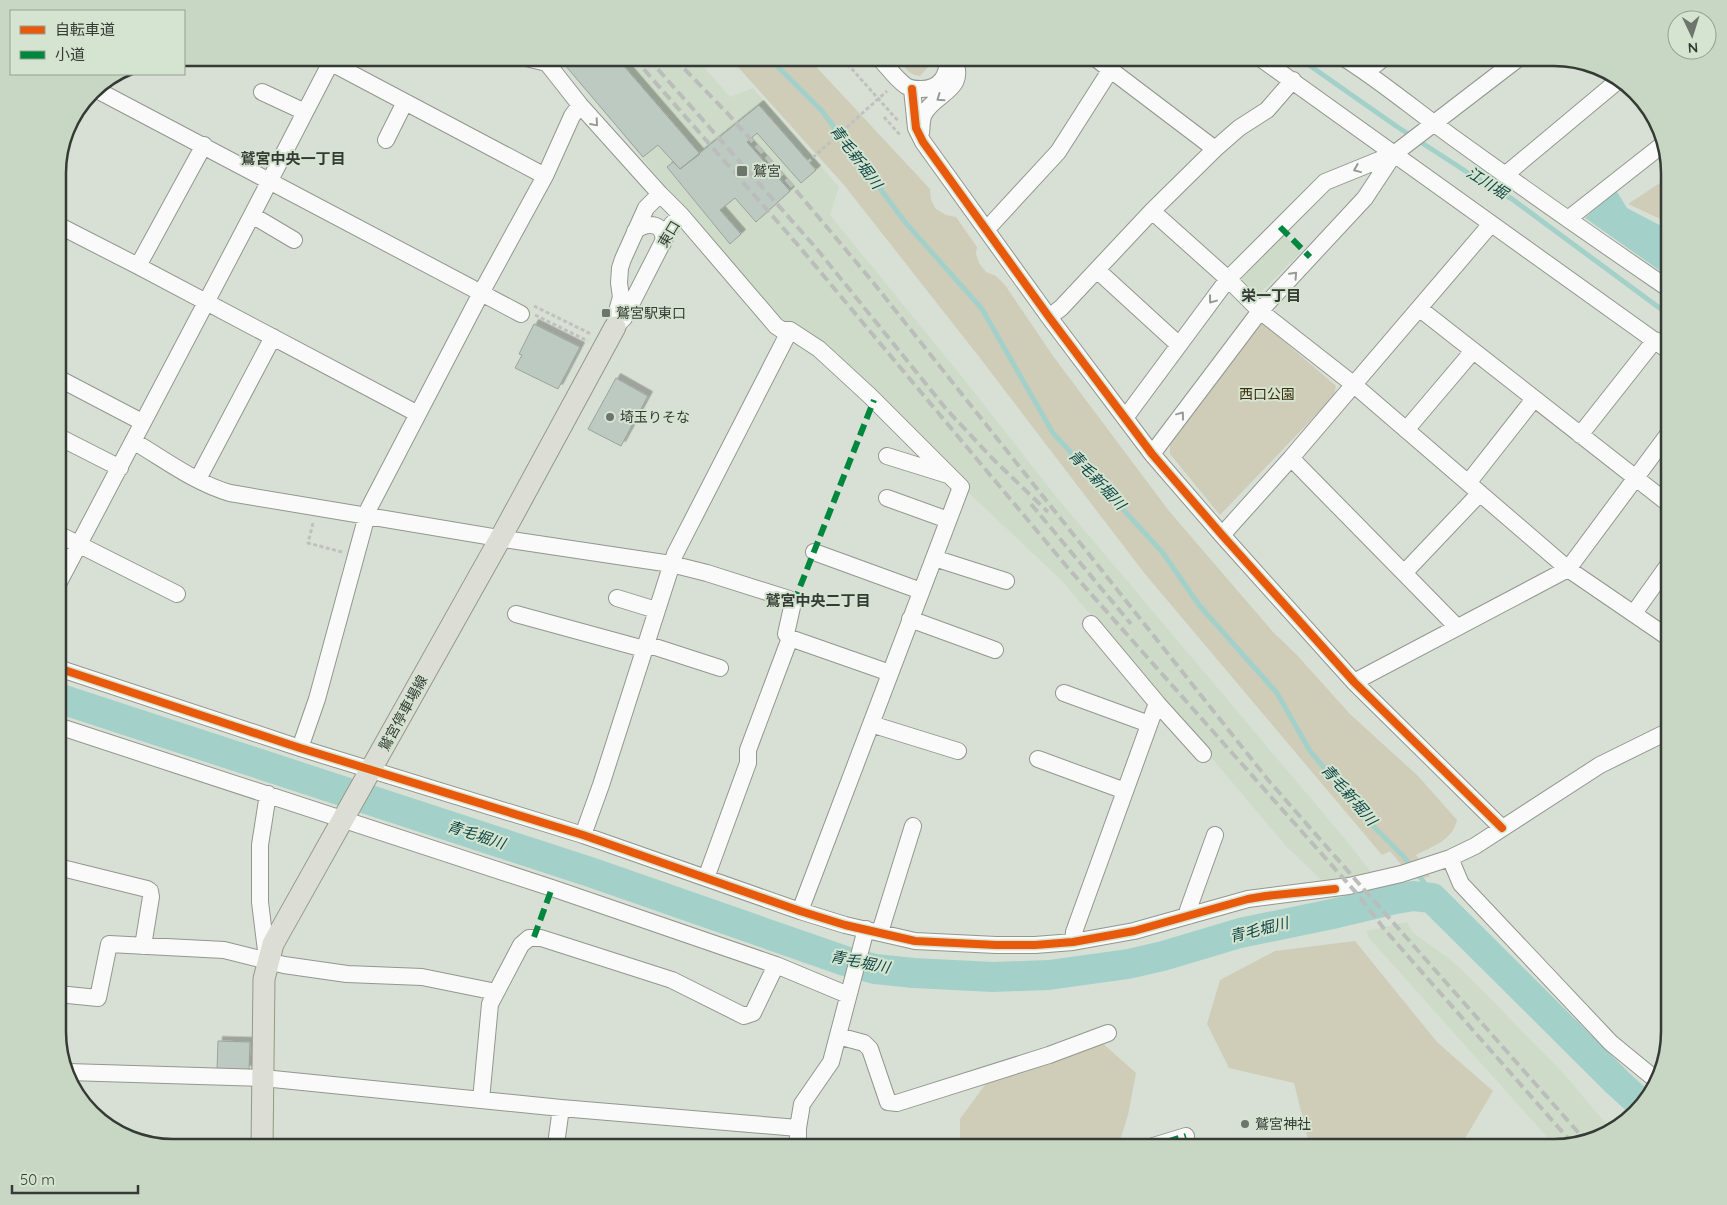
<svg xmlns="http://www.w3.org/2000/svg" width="1727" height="1205" viewBox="0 0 1727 1205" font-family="Quicksand,'Noto Sans JP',sans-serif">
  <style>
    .built { fill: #cddbc8 }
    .green { fill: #cfccb8 }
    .water { fill: #a3d1ca }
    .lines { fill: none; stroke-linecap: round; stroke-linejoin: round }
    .stream { stroke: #a3d1ca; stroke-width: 5 }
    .river { stroke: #a3d1ca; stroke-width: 30 }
    .building { fill: #bdcac1; stroke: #9aa29b; filter: url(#shadow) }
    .minor-casing { stroke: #92978f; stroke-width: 18 }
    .major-casing { stroke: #949886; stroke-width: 23 }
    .path { stroke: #bfc1be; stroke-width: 3; stroke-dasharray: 4 2.5; stroke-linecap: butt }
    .minor { stroke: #f9faf9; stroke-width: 16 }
    .major { stroke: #dcddd5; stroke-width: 21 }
    .rail { stroke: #bbbdbb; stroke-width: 4; stroke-dasharray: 10 5; stroke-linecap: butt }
    .quiet { stroke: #00873e; stroke-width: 6; stroke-dasharray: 12 6; stroke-linecap: butt }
    .cycleway-casing { stroke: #d5e4d1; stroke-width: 11 }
    .cycleway { stroke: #e8590c; stroke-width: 8 }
    .oneway { stroke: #979a96 }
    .poi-dot { fill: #6e756c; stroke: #d5e4d1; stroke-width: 2 }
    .labels { text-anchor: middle; stroke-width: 4; stroke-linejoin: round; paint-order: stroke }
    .poi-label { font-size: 14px; fill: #353b34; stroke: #d5e4d1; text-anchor: start }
    .street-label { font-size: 14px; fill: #353b34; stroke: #d5e4d1 }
    .park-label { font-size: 14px; fill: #3e2e09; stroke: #d5e4d1 }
    .water-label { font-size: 15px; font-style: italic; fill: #0e4745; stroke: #d5e4d1 }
    .neighbourhood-label { font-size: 15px; font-weight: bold; fill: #353b34; stroke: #d5e4d1 }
    .rim { fill: none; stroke: #353b34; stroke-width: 2.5 }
  </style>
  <defs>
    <filter id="shadow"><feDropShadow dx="4.5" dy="-4.5" stdDeviation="0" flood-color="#0004"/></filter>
  </defs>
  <rect width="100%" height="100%" fill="#d8e0d5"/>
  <path class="built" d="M 559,58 L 696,58 L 730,97 L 753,88 L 839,187 L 830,215 L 963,378 L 1058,499 L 1345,839 L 1375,877 L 1329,883 L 1320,879 L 1286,846 L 1062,581 L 967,491 L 777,320 Z
    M 1283,234 L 1301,252 L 1258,295 L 1241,279 Z
    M 1381,885 L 1385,889 L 1383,893 L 1347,902 L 1334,898 L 1338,893 Z
    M 1407,922 L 1412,932 L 1451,960 L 1471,979 L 1565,1075 L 1612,1131 L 1556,1147 L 1369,938 L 1366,931 Z"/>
  <path class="green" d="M 730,58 L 808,58 L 930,189 L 931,200 L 936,209 L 946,215 L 956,217 L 977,247 L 976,254 L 979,263 L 986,272 L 996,276 L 1005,285 L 1053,356 L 1169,511 L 1273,632 L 1296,654 L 1350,714 L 1418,776 L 1457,820 C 1452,841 1433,846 1416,855 L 1430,877 L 1413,879 L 1390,851 L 1382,855 L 1145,574 L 980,358 L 844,185 Z
    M 898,58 L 927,58 L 928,67 L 920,76 C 908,75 904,66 898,58 Z
    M 1669,177 L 1669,223 L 1628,204 Z
    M 1259,320 L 1336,386 L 1334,396 L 1220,515 L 1170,454 L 1170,443 Z
    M 1355,941 L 1437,1042 L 1493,1091 L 1460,1147 L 1310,1147 L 1294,1083 L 1229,1068 L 1207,1024 L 1220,980 L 1275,951 Z
    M 1090,1032 L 1136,1073 L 1128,1115 L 1118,1147 L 960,1147 L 960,1119 L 998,1067 Z"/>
  <path class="water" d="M 1616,190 L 1627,208 L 1669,230 L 1669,277 L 1585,218 Z"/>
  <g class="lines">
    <path class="stream" d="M 769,58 L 822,111 L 905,222 L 982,309 L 1053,433 L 1163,553 L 1199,605 L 1277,693 L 1310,751 L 1377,830 L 1404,857 L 1424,882 L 1432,898
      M 1299,58 L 1396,126 L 1473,176 L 1512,199 L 1669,315"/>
    <path class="river" d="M 58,698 L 593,873 L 845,961 L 875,969 L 914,973 L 993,977 L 1049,975 L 1128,964 L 1163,956 L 1240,933 L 1337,913 L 1396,899 L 1413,896 L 1432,898 L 1618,1083 L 1641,1104"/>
  </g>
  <path class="building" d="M 559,58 L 617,58 L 700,154 L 680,169 L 658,145 L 643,157 Z
    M 759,105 L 816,170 L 801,183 L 757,133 L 747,142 L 790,191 L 756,222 L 735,198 L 720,210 L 741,234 L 730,244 L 667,167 L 673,162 L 680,169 Z
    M 534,324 L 580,347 L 558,389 L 515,368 L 522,355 L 519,354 Z
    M 616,378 L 648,396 L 621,446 L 588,429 Z
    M 218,1041 L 250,1042 L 249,1070 L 217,1069 Z"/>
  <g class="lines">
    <g class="minor-casing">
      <path id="minor" d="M 322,58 L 545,176
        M 526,58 L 547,63
        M 543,58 L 580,105 L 660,194
        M 879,58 C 887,66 896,79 906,86 C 911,89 916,89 921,89 C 940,89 949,75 947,58
        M 1095,58 L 1215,149
        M 1260,58 L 1669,351
        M 1344,58 C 1381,81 1415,110 1451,136 C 1523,188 1596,239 1669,289
        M 1366,72 L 1384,58
        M 95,89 L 521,314
        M 912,89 L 916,128 L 923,142 L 1049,317 L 1152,454 L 1222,535 L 1354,682 L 1502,828
        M 262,92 L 305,112
        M 921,133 C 922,127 921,120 924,114 C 936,92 969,90 953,58
        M 386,140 L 405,102
        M 1394,154 L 1519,58
        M 1505,175 L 1620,79
        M 660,194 L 681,215 L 672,224 L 624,318 L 615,327 L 616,315 L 621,297 L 619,283 L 620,268 L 623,259 L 646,208 Z
        M 1152,211 L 1228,279 L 1260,311 L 1353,384 L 1568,569 L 1669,638
        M 252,215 L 294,240
        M 681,215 L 776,326 L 782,330 L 790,330 L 819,349 L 870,396 L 961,487 L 800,911
        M 1568,219 L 1662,145
        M 58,225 L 138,266 L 418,414
        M 987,229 L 1058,152 L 1111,69
        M 635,231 C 648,221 666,223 663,243
        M 138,266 L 204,145
        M 1097,270 L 1179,345
        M 1420,309 L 1669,504
        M 1049,317 L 1061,308 L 1152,211 L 1215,149 L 1239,128 L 1267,110 L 1293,80
        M 58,378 L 142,422
        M 1125,418 L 1228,279 L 1325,182 L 1394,154 L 1365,198 L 1260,311 L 1152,454
        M 1406,430 L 1473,351
        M 1580,435 L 1655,340
        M 63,439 L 120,468
        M 133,441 C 164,459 195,483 230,493 L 511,540 L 671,564 L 707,573 L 789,599 L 792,602 L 792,607 L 786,634 L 790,638 L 890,673
        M 887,456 L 948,475
        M 1291,458 L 1457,627
        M 198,479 L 273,337
        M 1468,483 L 1534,399
        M 887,498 L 948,520
        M 58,534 L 177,594
        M 1222,535 L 1291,458 L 1491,224
        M 814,552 L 921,591
        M 934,558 L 1006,581
        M 1404,573 L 1480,493
        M 58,584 L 252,215 L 333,58
        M 617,598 L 656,610
        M 1634,613 L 1669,564
        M 516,614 L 644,649
        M 910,619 L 995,650
        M 1091,624 L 1157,703 L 1203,754
        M 646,644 L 720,668
        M 58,668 L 300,748 L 583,835 L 800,911 L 845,925 L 915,941 L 996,945 L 1035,945 L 1073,942 L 1134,931 L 1248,899 L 1349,886 L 1401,874 L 1450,858 L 1475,846 L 1600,765 L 1669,731
        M 1354,682 L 1568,569 L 1669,433
        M 1064,693 L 1149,724
        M 871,724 L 958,751
        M 58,726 L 552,888 L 776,965 L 848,995
        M 300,748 L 317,699 L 369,508 L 481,293 L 545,176 L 572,116 L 580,105
        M 1038,759 L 1125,791
        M 583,835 L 601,785 L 675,554 L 790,330
        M 1450,858 L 1461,884 L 1611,1043 L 1655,1079
        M 58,867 L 147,889 L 150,891 L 151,897 L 143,946
        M 706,878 L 748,763 L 748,750 L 790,638
        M 1188,916 L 1188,910 L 1215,835
        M 880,932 L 913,826
        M 1073,942 L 1074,932 L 1157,703
        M 267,959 L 260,902 L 260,845 L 268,794
        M 58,994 L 98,998 L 109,944 L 224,950 L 284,965 L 347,974 L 422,977 L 496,992
        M 838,1036 L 864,1043 L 870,1049 L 888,1102 L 897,1103 L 1049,1055 L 1108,1033
        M 68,1072 L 263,1078 L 561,1108 L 798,1128
        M 481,1100 L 490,1004 L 521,945 L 529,938 L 541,938 L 672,980 L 744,1016 L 753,1013 L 776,965
        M 557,1147 L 557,1137 L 561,1108
        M 798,1147 L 798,1128 L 802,1104 L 831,1062 L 866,929
        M 1150,1147 L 1186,1136"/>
    </g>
    <g class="major-casing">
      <path id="major" d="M 262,1147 L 264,979 L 273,944 L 500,539 L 615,327"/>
    </g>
    <path class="path" d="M 837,58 L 843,59 L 845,58
      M 843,59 L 899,122
      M 884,117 L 900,135
      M 808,162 L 887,91
      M 534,306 L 591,334
      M 535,315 L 588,341
      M 313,523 L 308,543 L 342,552"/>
    <use href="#minor" class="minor"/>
    <use href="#major" class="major"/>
    <path class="rail" d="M 634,58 L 797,244 L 1068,568 L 1359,896 L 1385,930 L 1572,1143
      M 648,58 L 816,248 L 947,410 L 992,458 L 1048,512
      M 674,58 L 728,114 L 799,194 L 872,281 L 1269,781 L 1368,894 L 1584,1139
      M 1031,504 L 1131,624"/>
    <path class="quiet" d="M 1280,227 L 1310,257
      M 792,602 L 796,597 L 874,400
      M 534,937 L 552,888
      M 1150,1147 L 1186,1136"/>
    <g class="cycleway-casing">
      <path id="cycleway" d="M 912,89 L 916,128 L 923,142 L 1049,317 L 1152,454 L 1222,535 L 1354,682 L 1502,828
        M 58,668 L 300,748 L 583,835 L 800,911 L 845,925 L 915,941 L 996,945 L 1035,945 L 1073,942 L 1134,931 L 1248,899 L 1266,896 L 1335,889"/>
    </g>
    <use href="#cycleway" class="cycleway"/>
  </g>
  <defs><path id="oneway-chevron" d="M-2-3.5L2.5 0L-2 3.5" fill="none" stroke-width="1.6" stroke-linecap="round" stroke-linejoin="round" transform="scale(1.25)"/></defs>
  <g class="oneway">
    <use href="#oneway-chevron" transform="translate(940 98) rotate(145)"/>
    <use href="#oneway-chevron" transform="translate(595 123) rotate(49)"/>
    <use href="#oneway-chevron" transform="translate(1357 169) rotate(158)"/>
    <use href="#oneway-chevron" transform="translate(1294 275) rotate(-47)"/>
    <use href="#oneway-chevron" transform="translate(1212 300) rotate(127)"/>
    <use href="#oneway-chevron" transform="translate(1181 415) rotate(-53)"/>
  </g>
  <g class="poi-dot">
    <rect x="736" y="165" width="12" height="12" rx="2.5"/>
    <rect x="601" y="308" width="10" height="10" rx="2.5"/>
    <circle cx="610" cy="417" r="5"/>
    <circle cx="1245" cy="1124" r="5"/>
  </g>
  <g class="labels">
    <g class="poi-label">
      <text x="753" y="176">鷲宮</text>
      <text x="616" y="318">鷲宮駅東口</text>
      <text x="620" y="422">埼玉りそな</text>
      <text x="1255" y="1129">鷲宮神社</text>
    </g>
    <g class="street-label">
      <text transform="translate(669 234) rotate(-59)" y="5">東口</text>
      <text transform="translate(403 713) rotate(-61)" y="5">鷲宮停車場線</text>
    </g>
    <g class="park-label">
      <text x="1267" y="399">西口公園</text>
    </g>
    <g class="water-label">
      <text transform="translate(856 157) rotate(53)" y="5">青毛新堀川</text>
      <text transform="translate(1487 183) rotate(32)" y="5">江川堀</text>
      <text transform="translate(1097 480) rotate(47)" y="5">青毛新堀川</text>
      <text transform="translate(1349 795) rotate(49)" y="5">青毛新堀川</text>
      <text transform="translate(476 835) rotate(18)" y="5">青毛堀川</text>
      <text transform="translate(1259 930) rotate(-14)" y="5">青毛堀川</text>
      <text transform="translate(860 962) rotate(12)" y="5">青毛堀川</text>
    </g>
    <g class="neighbourhood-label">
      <text x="293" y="164">鷲宮中央一丁目</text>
      <text x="1271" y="301">栄一丁目</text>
      <text x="818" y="606">鷲宮中央二丁目</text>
    </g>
  </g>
  <path d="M0 0H1727V1205H0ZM173 66H1554A107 107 0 0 1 1661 173V1032A107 107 0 0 1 1554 1139H173A107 107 0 0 1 66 1032V173A107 107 0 0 1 173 66Z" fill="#c8d6c4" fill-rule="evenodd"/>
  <path class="rim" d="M173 66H1554A107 107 0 0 1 1661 173V1032A107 107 0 0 1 1554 1139H173A107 107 0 0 1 66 1032V173A107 107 0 0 1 173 66Z"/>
  <rect x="10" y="10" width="175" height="65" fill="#d5e4d1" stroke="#95a092"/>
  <rect x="20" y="26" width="25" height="8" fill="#e8590c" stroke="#95a092"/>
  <text x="55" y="35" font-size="15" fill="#353b34">自転車道</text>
  <rect x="20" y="51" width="25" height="8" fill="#00873e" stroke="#95a092"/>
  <text x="55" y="60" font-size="15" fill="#353b34">小道</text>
  <g transform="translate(1692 35) rotate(176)"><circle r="24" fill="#d5e4d1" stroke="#95a092"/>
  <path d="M0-4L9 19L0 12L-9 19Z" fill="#6e756c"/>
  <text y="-8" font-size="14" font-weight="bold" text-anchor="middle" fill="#353b34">N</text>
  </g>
  <path d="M12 1185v8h126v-8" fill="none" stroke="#353b34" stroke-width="2.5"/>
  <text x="20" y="1185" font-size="15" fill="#353b34" stroke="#d5e4d1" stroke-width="4" paint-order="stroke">50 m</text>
</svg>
